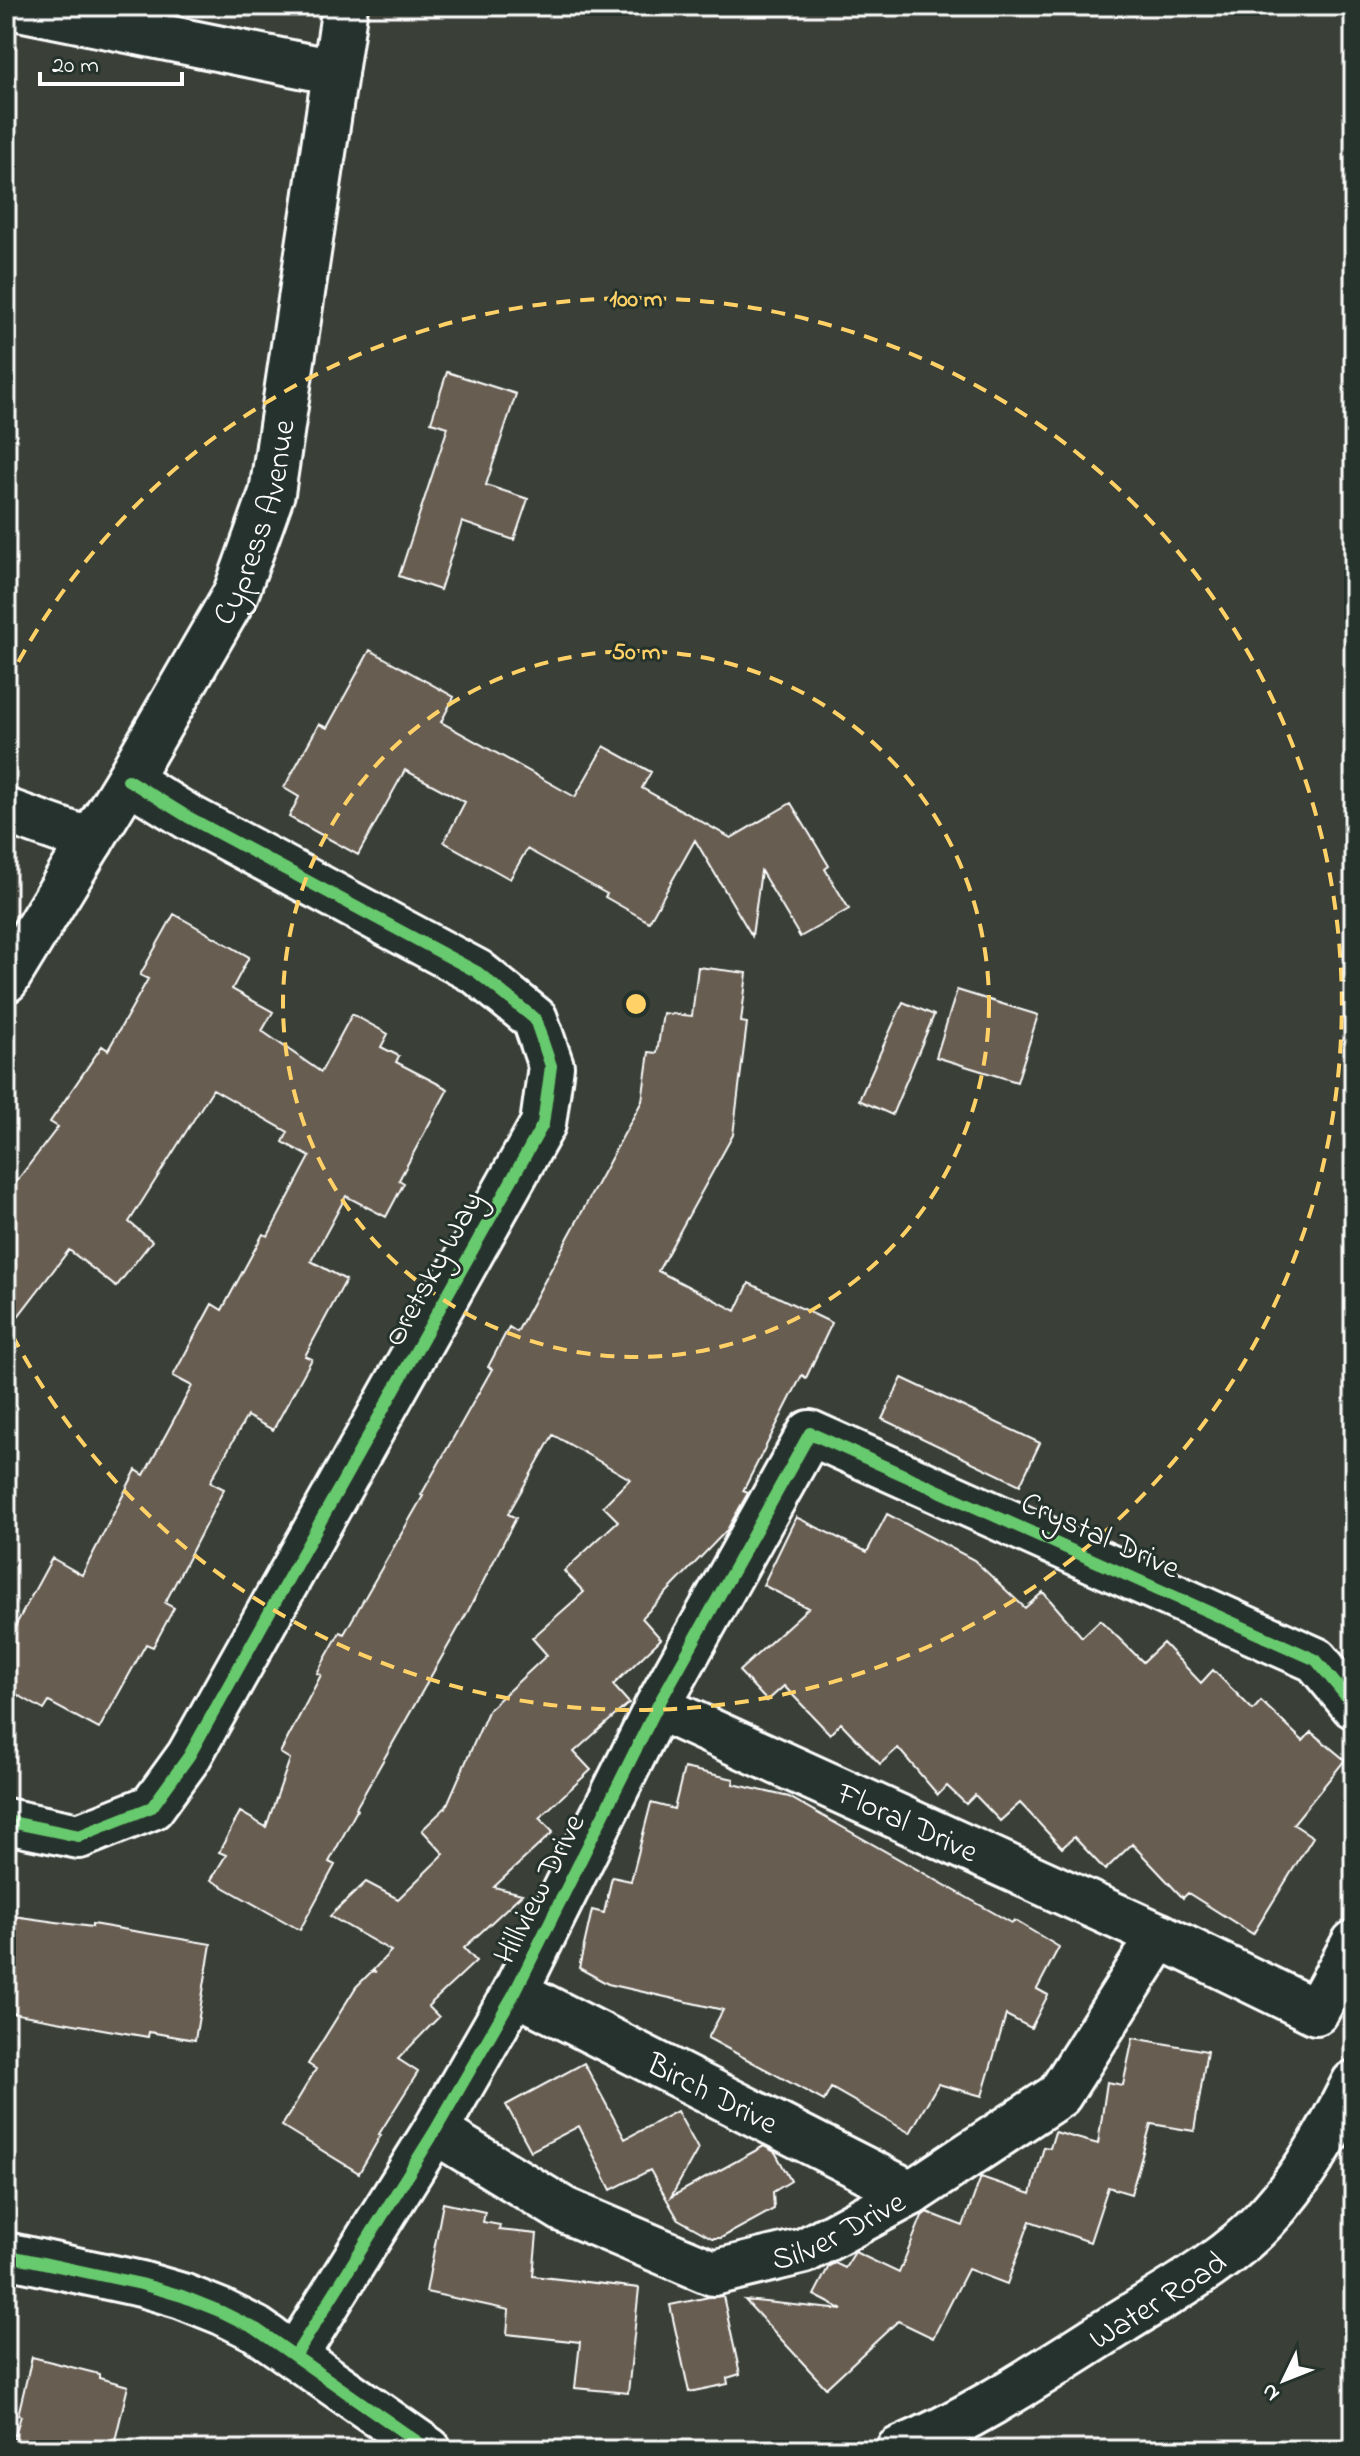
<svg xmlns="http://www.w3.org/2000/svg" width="1360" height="2456" viewBox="0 0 1360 2456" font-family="'Indie Flower',sans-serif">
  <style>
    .building { fill: #675d51; stroke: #fff; stroke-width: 2 }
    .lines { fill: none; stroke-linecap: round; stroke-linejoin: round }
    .minor-casing { stroke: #fff; stroke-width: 50 }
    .major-casing { stroke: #fff; stroke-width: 50 }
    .minor { stroke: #26332d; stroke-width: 44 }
    .major { stroke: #26332d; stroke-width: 44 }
    .cycleway-casing { stroke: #26332d; stroke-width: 17 }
    .cycleway { stroke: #67ca6e; stroke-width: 12 }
    .ring { fill: none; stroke: #ffd166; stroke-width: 4; stroke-dasharray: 14 10 }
    .labels { text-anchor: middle; stroke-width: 6; stroke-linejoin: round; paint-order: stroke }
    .street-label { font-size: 32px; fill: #fff; stroke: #26332d }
    .centre { fill: #ffd166; stroke: #26332d; stroke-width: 4 }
    .ring-label { font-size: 24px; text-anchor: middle; font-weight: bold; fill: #ffd166; stroke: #26332d; stroke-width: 6; stroke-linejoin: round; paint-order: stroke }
  </style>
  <rect width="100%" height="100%" fill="#3a4038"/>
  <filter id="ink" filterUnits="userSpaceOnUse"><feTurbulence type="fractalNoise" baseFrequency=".0125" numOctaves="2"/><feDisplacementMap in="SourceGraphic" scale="16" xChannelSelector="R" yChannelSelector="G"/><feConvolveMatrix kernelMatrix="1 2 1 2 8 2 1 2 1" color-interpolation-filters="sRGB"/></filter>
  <g filter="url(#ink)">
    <path class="building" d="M 447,372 L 516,394 L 486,485 L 528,499 L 514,540 L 462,522 L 440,590 L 399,576 L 448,427 L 431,422 Z
      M 370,650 L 454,697 L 441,722 L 575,797 L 604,746 L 651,772 L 642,788 L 731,838 L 791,803 L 829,866 L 825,869 L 849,909 L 800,937 L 761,871 L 752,936 L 695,840 L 649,922 L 605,897 L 607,894 L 527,849 L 510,879 L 444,842 L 465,802 L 405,770 L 358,855 L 289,817 L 299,797 L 284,788 L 319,724 L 327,728 Z
      M 174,914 L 249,957 L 232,989 L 273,1012 L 262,1031 L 321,1072 L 352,1014 L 388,1034 L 381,1047 L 399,1056 L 396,1062 L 448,1089 L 399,1180 L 404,1183 L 386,1217 L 346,1196 L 311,1261 L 346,1280 L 305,1356 L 312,1359 L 273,1430 L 247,1416 L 210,1482 L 224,1489 L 165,1603 L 174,1608 L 153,1647 L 146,1644 L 99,1729 L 49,1702 L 44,1710 L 6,1688 L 6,1643 L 52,1558 L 82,1575 L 136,1470 L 144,1475 L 192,1386 L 173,1376 L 212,1304 L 222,1310 L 263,1234 L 268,1236 L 310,1157 L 283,1142 L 288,1132 L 213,1089 L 129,1222 L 152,1241 L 116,1287 L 69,1250 L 6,1332 L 6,1195 L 58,1127 L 50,1122 L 102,1046 L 108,1050 L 148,979 L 140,975 Z
      M 698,967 L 747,973 L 741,1022 L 747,1023 L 733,1135 L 658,1271 L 736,1311 L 749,1283 L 832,1323 L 806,1378 L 802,1375 L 743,1491 L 748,1493 L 727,1530 L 642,1618 L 661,1639 L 613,1685 L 629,1703 L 574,1752 L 591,1770 L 539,1818 L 553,1832 L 494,1887 L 522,1894 L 464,1948 L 476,1961 L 428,2006 L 439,2017 L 398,2059 L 418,2072 L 379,2134 L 381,2135 L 359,2173 L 282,2126 L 316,2069 L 308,2064 L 356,1987 L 372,1971 L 376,1972 L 373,1970 L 391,1951 L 330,1916 L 366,1882 L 398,1899 L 444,1854 L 422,1830 L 446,1807 L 489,1709 L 547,1655 L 532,1638 L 584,1592 L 564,1571 L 618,1521 L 603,1506 L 630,1479 L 553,1435 L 508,1514 L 516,1518 L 468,1611 L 356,1808 L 357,1810 L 329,1862 L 335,1865 L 300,1930 L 211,1880 L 226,1855 L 219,1852 L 240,1812 L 266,1827 L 290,1759 L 280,1753 L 321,1675 L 317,1673 L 340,1632 L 344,1634 L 423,1496 L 421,1495 L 492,1369 L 488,1367 L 509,1327 L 517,1332 L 642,1101 L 649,1052 L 657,1053 L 663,1013 L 692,1016 Z
      M 957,990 L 1038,1015 L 1017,1082 L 936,1057 Z
      M 903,1002 L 934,1015 L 892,1115 L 859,1100 Z
      M 902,1378 L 1040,1443 L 1020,1485 L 882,1419 Z
      M 887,1514 L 974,1560 L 1025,1608 L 1043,1592 L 1082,1637 L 1100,1620 L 1143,1662 L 1163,1643 L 1201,1683 L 1213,1670 L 1253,1710 L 1261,1701 L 1303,1741 L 1311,1732 L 1345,1760 L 1293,1824 L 1313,1837 L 1253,1934 L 1188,1893 L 1183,1898 L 1132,1844 L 1105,1870 L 1074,1837 L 1062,1848 L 1020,1803 L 1000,1821 L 975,1795 L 966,1804 L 947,1786 L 938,1795 L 898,1748 L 880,1764 L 841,1723 L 830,1734 L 784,1686 L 767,1701 L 739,1671 L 808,1608 L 763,1585 L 796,1517 L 867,1552 Z
      M 684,1768 L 734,1779 L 733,1784 L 789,1797 L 1012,1923 L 1014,1920 L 1059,1947 L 1037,1989 L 1048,1995 L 1031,2028 L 1006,2015 L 982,2096 L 938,2084 L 910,2133 L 831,2088 L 824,2101 L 708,2038 L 723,2010 L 608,1984 L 579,1968 L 592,1910 L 604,1913 L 612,1877 L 631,1881 L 651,1803 L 674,1809 Z
      M 6,1915 L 92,1927 L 92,1924 L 211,1944 L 195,2040 L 149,2032 L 148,2037 L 6,2012 Z
      M 1133,2038 L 1207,2051 L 1194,2131 L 1151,2124 L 1131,2194 L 1108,2187 L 1090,2242 L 1030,2221 L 1007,2284 L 968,2269 L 933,2338 L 898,2321 L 826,2388 L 745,2300 L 843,2310 L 814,2295 L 829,2266 L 835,2263 L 845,2268 L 855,2252 L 899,2273 L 922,2216 L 927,2212 L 963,2226 L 981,2177 L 1031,2194 L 1044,2147 L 1050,2148 L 1055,2132 L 1098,2144 L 1107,2082 L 1123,2085 Z
      M 584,2063 L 625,2139 L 677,2111 L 698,2149 L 671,2197 L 764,2146 L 775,2152 L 791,2181 L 773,2192 L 774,2209 L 721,2238 L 712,2238 L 678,2219 L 650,2170 L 611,2190 L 579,2126 L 531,2151 L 506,2105 Z
      M 443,2203 L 485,2212 L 483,2222 L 500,2225 L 499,2230 L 537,2234 L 533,2276 L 639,2288 L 628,2393 L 575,2388 L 580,2342 L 507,2334 L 509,2310 L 426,2292 Z
      M 723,2296 L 740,2374 L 727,2378 L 728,2384 L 689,2392 L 670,2305 L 709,2297 Z
      M 32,2357 L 99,2374 L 99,2378 L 128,2386 L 114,2445 L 106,2443 L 104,2450 L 10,2450 L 21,2416 L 18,2415 Z"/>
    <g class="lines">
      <g class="minor-casing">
        <g id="minor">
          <path d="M 9,6 L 335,72"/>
          <path d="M 6,811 L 91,841"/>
          <path id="s1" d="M 6,980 L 128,780 L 236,593 L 272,493 L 345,6"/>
          <path id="s2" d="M 657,1707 L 1160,1936 L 1316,2012 L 1354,1943"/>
          <path d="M 6,1821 L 79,1836 L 152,1807 L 189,1756 L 543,1124 L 551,1066 L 535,1019 L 477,972 L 188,817 L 128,780"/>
          <path id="s3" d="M 515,1992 L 911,2193"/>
          <path id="s4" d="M 435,2131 L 564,2210 L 713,2273 L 804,2251 L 911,2193 L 1059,2095 L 1160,1936"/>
          <path d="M 295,2356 L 435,2131 L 515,1992 L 657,1707 L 810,1433 L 1316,1660 L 1354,1706"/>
          <path id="s5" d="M 898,2450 C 977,2417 1048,2368 1120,2323 C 1169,2292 1224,2263 1264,2220 C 1302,2180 1329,2133 1354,2083"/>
        </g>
      </g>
      <g class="major-casing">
        <path id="major" d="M 6,2255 L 141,2284 L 182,2296 L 222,2312 L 256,2329 L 429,2450"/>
      </g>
      <use href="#minor" class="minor"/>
      <use href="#major" class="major"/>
      <g class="cycleway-casing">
        <path id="cycleway" d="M 6,1821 L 79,1836 L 152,1807 L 189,1756 L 543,1124 L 551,1066 L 535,1019 L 477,972 L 188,817 L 128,780
          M 6,2255 L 141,2284 L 182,2296 L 222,2312 L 256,2329 L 429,2450
          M 295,2356 L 435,2131 L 515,1992 L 657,1707 L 810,1433 L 1316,1660 L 1354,1706"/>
      </g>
      <use href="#cycleway" class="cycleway"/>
    </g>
  </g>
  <g class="ring">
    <circle cx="636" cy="1004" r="353"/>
    <path d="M7 683A706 706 0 1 1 7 1325"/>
  </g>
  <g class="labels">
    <g class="street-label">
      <text dy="11" stroke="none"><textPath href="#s1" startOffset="524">Cypress Avenue</textPath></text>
      <text transform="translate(432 1268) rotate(-61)" y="11">Oretsky Way</text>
      <text transform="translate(1101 1534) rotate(24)" y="11">Crystal Drive</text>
      <text dy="11" stroke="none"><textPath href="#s2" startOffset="276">Floral Drive</textPath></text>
      <text transform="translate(538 1888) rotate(-63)" y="11">Hillview Drive</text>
      <text dy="11" stroke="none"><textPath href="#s3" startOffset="222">Birch Drive</textPath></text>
      <text dy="11" stroke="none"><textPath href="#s4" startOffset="446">Silver Drive</textPath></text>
      <text dy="11" stroke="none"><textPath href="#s5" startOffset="300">Water Road</textPath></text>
    </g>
  </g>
  <circle cx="636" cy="1004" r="12" class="centre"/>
  <g class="ring-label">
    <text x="636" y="306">100 m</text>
    <text x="636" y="659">50 m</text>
  </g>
  <rect width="1360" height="2456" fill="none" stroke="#26332d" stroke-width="32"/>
  <rect x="16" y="16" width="1328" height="2424" fill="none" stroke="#fff" stroke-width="3" filter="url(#ink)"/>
  <g transform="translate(1284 2380) rotate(227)" stroke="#26332d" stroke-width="6" paint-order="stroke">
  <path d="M0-6L14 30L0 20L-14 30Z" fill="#ffffff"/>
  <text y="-12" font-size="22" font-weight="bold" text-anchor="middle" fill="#ffffff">N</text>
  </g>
  <path d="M40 72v12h142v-12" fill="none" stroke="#ffffff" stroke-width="4"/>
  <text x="52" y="72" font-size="24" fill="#ffffff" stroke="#26332d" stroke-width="6" paint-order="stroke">20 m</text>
</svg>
